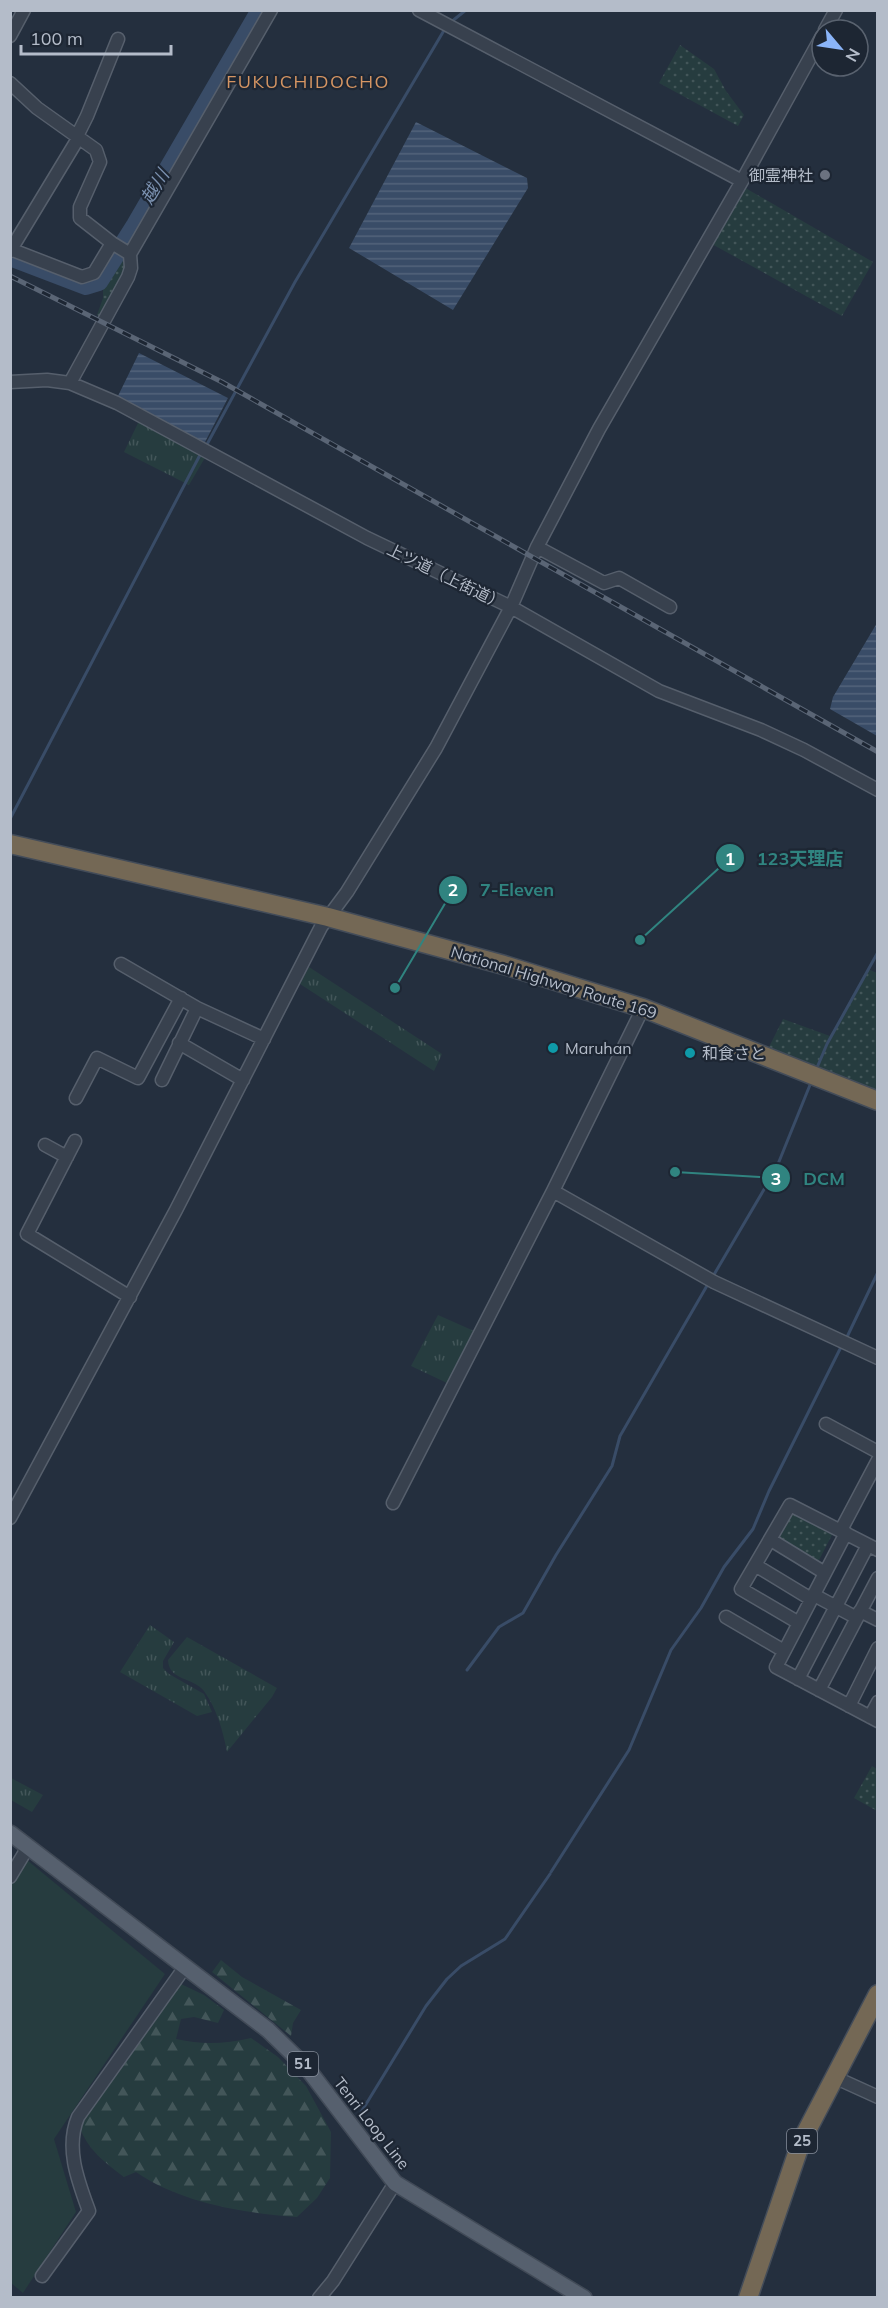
<svg xmlns="http://www.w3.org/2000/svg" width="888" height="2308" viewBox="0 0 888 2308" font-family="Mulish,'Noto Sans JP',sans-serif">
  <style>
    .grass { fill: url(#grass-tufts) }
    .forest { fill: url(#forest-firs) }
    .park { fill: url(#park-dots) }
    .pitch { fill: #263c3f }
    .water { fill: url(#water-rules) }
    .lines { fill: none; stroke-linecap: round; stroke-linejoin: round }
    .stream { stroke: #394c67; stroke-width: 3 }
    .river { stroke: #394c67; stroke-width: 18 }
    .minor-casing { stroke: #565f6c; stroke-width: 15 }
    .major-casing { stroke: #414a57; stroke-width: 18 }
    .highway-casing { stroke: #434c59; stroke-width: 21 }
    .minor { stroke: #38414e; stroke-width: 12 }
    .major { stroke: #56606e; stroke-width: 15 }
    .highway { stroke: #746855; stroke-width: 18 }
    .rail-casing { stroke: #5a6575; stroke-width: 5 }
    .rail { stroke: #1d2633; stroke-width: 3; stroke-dasharray: 9; stroke-linecap: butt }
    .worship-dot { fill: #6b7280; stroke: #1d2633; stroke-width: 2 }
    .culture-dot { fill: #0f9aa8; stroke: #1d2633; stroke-width: 2 }
    .labels { text-anchor: middle; stroke-width: 4.5; stroke-linejoin: round; paint-order: stroke }
    .shield { fill: #1d2633; stroke: #878f9c; stroke-width: 1.5 }
    .shield-label { font-size: 15px; font-weight: bold; fill: #b4bcc9 }
    .poi-label { font-size: 16px; fill: #b4bcc9; stroke: #1d2633; text-anchor: start }
    .street-label { font-size: 16px; fill: #b4bcc9; stroke: #1d2633 }
    .neighbourhood-label { font-size: 18px; letter-spacing: 1.5px; fill: #d59563; stroke: #1d2633 }
    .water-label { font-size: 18px; font-style: italic; fill: #7c92b1; stroke: #1d2633 }
    .leader { fill: none; stroke: #308480; stroke-width: 2 }
    .callout-dot { fill: #308480; stroke: #1d2633; stroke-width: 2 }
    .mark-label { font-size: 18px; text-anchor: middle; font-weight: bold; fill: #fff }
    .callout-label { font-size: 18px; text-anchor: middle; font-weight: bold; fill: #308480; stroke: #1d2633; stroke-width: 4.5; stroke-linejoin: round; paint-order: stroke }
  </style>
  <defs>
    <pattern id="grass-tufts" width="24" height="20" patternUnits="userSpaceOnUse" patternTransform="scale(1.5)"><rect width="24" height="20" fill="#263c3f"/><path d="M3 7l-1-3M5 7V3M7 7l1-3M15 17l-1-3M17 17v-4M19 17l1-3" fill="none" stroke="#435659"/></pattern>
    <pattern id="forest-firs" width="22" height="20" patternUnits="userSpaceOnUse" patternTransform="scale(1.5)"><rect width="22" height="20" fill="#263c3f"/><path d="M5 1l3.5 6h-7zM16 11l3.5 6h-7z" fill="#435659"/></pattern>
    <pattern id="park-dots" width="8" height="8" patternUnits="userSpaceOnUse" patternTransform="scale(1.5)"><rect width="8" height="8" fill="#263c3f"/><path d="M2 2h.1M6 6h.1" fill="none" stroke="#435659" stroke-width="1.8" stroke-linecap="round"/></pattern>
    <pattern id="water-rules" width="6" height="5" patternUnits="userSpaceOnUse" patternTransform="scale(1.5)"><rect width="6" height="5" fill="#394c67"/><path d="M0 2.5h6" fill="none" stroke="#53647b"/></pattern>
  </defs>
  <rect width="100%" height="100%" fill="#242f3e"/>
  <path class="grass" d="M 140,419 L 206,456 L 189,485 L 124,452 Z
    M 309,967 L 442,1054 L 434,1071 L 300,984 Z
    M 438,1315 L 474,1331 L 447,1383 L 411,1366 Z
    M 150,1625 L 174,1642 L 163,1661 L 163,1668 L 169,1674 L 204,1694 L 212,1712 L 197,1716 L 120,1672 Z
    M 187,1637 L 277,1688 L 272,1697 L 227,1752 C 223,1731 217,1709 204,1691 C 193,1677 169,1681 168,1660 Z
    M 11,1778 L 43,1795 L 32,1812 L 11,1800 Z"/>
  <path class="forest" d="M 221,1960 L 242,1977 L 301,2010 L 293,2023 L 291,2036 L 212,1972 Z
    M 181,1984 L 204,1995 L 224,2010 L 218,2023 L 194,2017 L 181,2019 L 176,2039 C 203,2045 224,2044 251,2038 L 278,2057 L 306,2086 L 331,2132 L 330,2178 L 317,2198 L 297,2217 C 243,2213 181,2203 136,2172 L 124,2177 C 104,2162 88,2150 79,2126 L 85,2112 L 174,1992 Z"/>
  <path class="park" d="M 680,45 L 714,69 L 726,91 L 744,115 L 738,126 L 659,83 Z
    M 742,186 L 873,262 L 842,316 L 710,243 Z
    M 121,249 L 130,268 L 105,320 L 97,315 L 103,298 L 103,277 Z
    M 868,969 L 877,973 L 877,1091 L 769,1047 L 783,1019 L 830,1036 Z
    M 790,1511 L 833,1533 L 818,1562 L 776,1540 Z
    M 872,1766 L 877,1769 L 877,1811 L 854,1798 Z"/>
  <path class="pitch" d="M 27,1860 L 165,1974 L 54,2139 L 76,2212 L 23,2293 L 11,2283 L 10,1885 Z"/>
  <path class="water" d="M 416,122 L 527,178 L 528,188 L 453,310 L 349,248 Z
    M 139,353 L 228,398 L 204,444 L 117,398 Z
    M 877,623 L 877,736 L 830,709 L 833,697 Z"/>
  <g class="lines">
    <path class="stream" d="M 451,22 L 466,10
      M 205,448 L 295,282 L 446,27
      M 10,819 L 201,453
      M 816,1070 L 827,1044 L 878,952
      M 712,1278 L 776,1169 L 812,1080
      M 846,1339 L 878,1272
      M 467,1670 L 499,1627 L 523,1613 L 556,1555 L 612,1466 L 620,1436 L 708,1284
      M 551,1872 L 629,1750 L 671,1650 L 701,1608 L 724,1567 L 753,1529 L 769,1491 L 842,1345
      M 360,2114 L 426,2006 L 447,1979 L 461,1966 L 505,1939 L 550,1874"/>
    <path class="river" d="M 10,257 L 86,286 L 99,282 L 135,225 L 260,10"/>
    <g class="minor-casing">
      <path id="minor" d="M 419,10 L 742,181
        M 825,30 L 836,10
        M 10,36 L 24,10
        M 10,83 L 37,108 L 96,150 L 100,162 L 80,207 L 80,218 L 112,243 L 130,254
        M 77,136 L 87,116 L 118,39
        M 10,249 L 82,277 L 94,273 L 112,243
        M 10,251 L 79,137
        M 10,382 L 47,380 L 70,383 L 117,403 L 367,538 L 511,607 L 659,691 L 761,730 L 804,750 L 878,790
        M 70,383 L 128,277 L 131,268 L 130,254 L 271,10
        M 537,547 L 604,583 L 619,578 L 670,607
        M 121,964 L 197,1008 L 264,1039
        M 179,1043 L 243,1080
        M 162,1080 L 197,1008
        M 76,1098 L 97,1058 L 138,1078 L 181,998
        M 75,1141 L 27,1234 L 130,1297
        M 45,1145 L 67,1157
        M 553,1191 L 714,1282 L 878,1358
        M 826,1424 L 878,1452
        M 393,1503 L 553,1191 L 643,1008
        M 10,1518 L 176,1210 L 321,927 L 347,892 L 436,748 L 511,607 L 537,547 L 599,429 L 742,181 L 822,36
        M 841,1530 L 878,1460
        M 846,1533 L 776,1667 L 878,1721
        M 771,1540 L 825,1573
        M 755,1565 L 811,1599
        M 814,1595 L 857,1618
        M 860,1611 L 878,1620
        M 726,1617 L 784,1651
        M 799,1623 L 741,1589 L 790,1505 L 878,1550
        M 798,1679 L 868,1545
        M 819,1690 L 878,1578
        M 849,1706 L 878,1648
        M 870,1717 L 878,1702
        M 10,1877 L 28,1847
        M 834,2077 L 878,2097
        M 42,2276 L 89,2211 C 78,2181 65,2148 78,2117 L 185,1967
        M 319,2298 L 333,2281 L 395,2183"/>
    </g>
    <g class="major-casing">
      <path id="major" d="M 10,1833 L 268,2030 L 307,2068 L 395,2183 L 584,2298"/>
    </g>
    <g class="highway-casing">
      <path id="highway" d="M 10,844 L 328,917 L 504,965 L 643,1008 L 878,1101
        M 748,2298 L 801,2142 L 878,1994"/>
    </g>
    <use href="#minor" class="minor"/>
    <use href="#major" class="major"/>
    <use href="#highway" class="highway"/>
    <g class="rail-casing">
      <path id="rail" d="M 10,276 L 222,382 L 878,752"/>
    </g>
    <use href="#rail" class="rail"/>
  </g>
  <circle class="worship-dot" cx="825" cy="175" r="6"/>
  <g class="culture-dot">
    <circle cx="553" cy="1048" r="6"/>
    <circle cx="690" cy="1053" r="6"/>
  </g>
  <g class="labels">
    <g class="shield">
      <rect x="288" y="2052" width="30" height="24" rx="4.5"/>
      <rect x="787" y="2129" width="30" height="24" rx="4.5"/>
    </g>
    <g class="shield-label">
      <text x="303" y="2069">51</text>
      <text x="802" y="2146">25</text>
    </g>
    <g class="poi-label">
      <text x="813" y="181" text-anchor="end">御霊神社</text>
      <text x="565" y="1054">Maruhan</text>
      <text x="702" y="1059">和食さと</text>
    </g>
    <g class="street-label">
      <text transform="translate(446 576) rotate(26)" y="6">上ツ道（上街道）</text>
      <text transform="translate(554 982) rotate(17)" y="6">National Highway Route 169</text>
      <text transform="translate(372 2123) rotate(52)" y="6">Tenri Loop Line</text>
    </g>
    <g class="neighbourhood-label">
      <text x="308" y="88">FUKUCHIDOCHO</text>
    </g>
    <g class="water-label">
      <text transform="translate(155 187) rotate(-59)" y="6">越川</text>
    </g>
  </g>
  <path class="leader" d="M640 940L730 858M395 988L453 890M675 1172L776 1178"/>
  <g class="callout-dot">
    <circle cx="640" cy="940" r="6"/>
    <circle cx="395" cy="988" r="6"/>
    <circle cx="675" cy="1172" r="6"/>
    <circle cx="730" cy="858" r="15"/>
    <circle cx="453" cy="890" r="15"/>
    <circle cx="776" cy="1178" r="15"/>
  </g>
  <g class="mark-label">
    <text x="730" y="865">1</text>
    <text x="453" y="896">2</text>
    <text x="776" y="1185">3</text>
  </g>
  <g class="callout-label">
    <text x="800" y="865">123天理店</text>
    <text x="517" y="896">7-Eleven</text>
    <text x="824" y="1185">DCM</text>
  </g>
  <rect width="888" height="2308" fill="none" stroke="#b4bcc9" stroke-width="24"/>
  <g transform="translate(840 48) rotate(119)"><circle r="28" fill="#1d2633" stroke="#59626f" stroke-width="1.5"/>
  <path d="M0-4.5L10 22L0 15L-10 22Z" fill="#8ab4f8"/>
  <text y="-9" font-size="16" font-weight="bold" text-anchor="middle" fill="#b4bcc9">N</text>
  </g>
  <path d="M21 45v9h150v-9" fill="none" stroke="#b4bcc9" stroke-width="3"/>
  <text x="30" y="45" font-size="18" fill="#b4bcc9" stroke="#1d2633" stroke-width="4.5" paint-order="stroke">100 m</text>
</svg>
